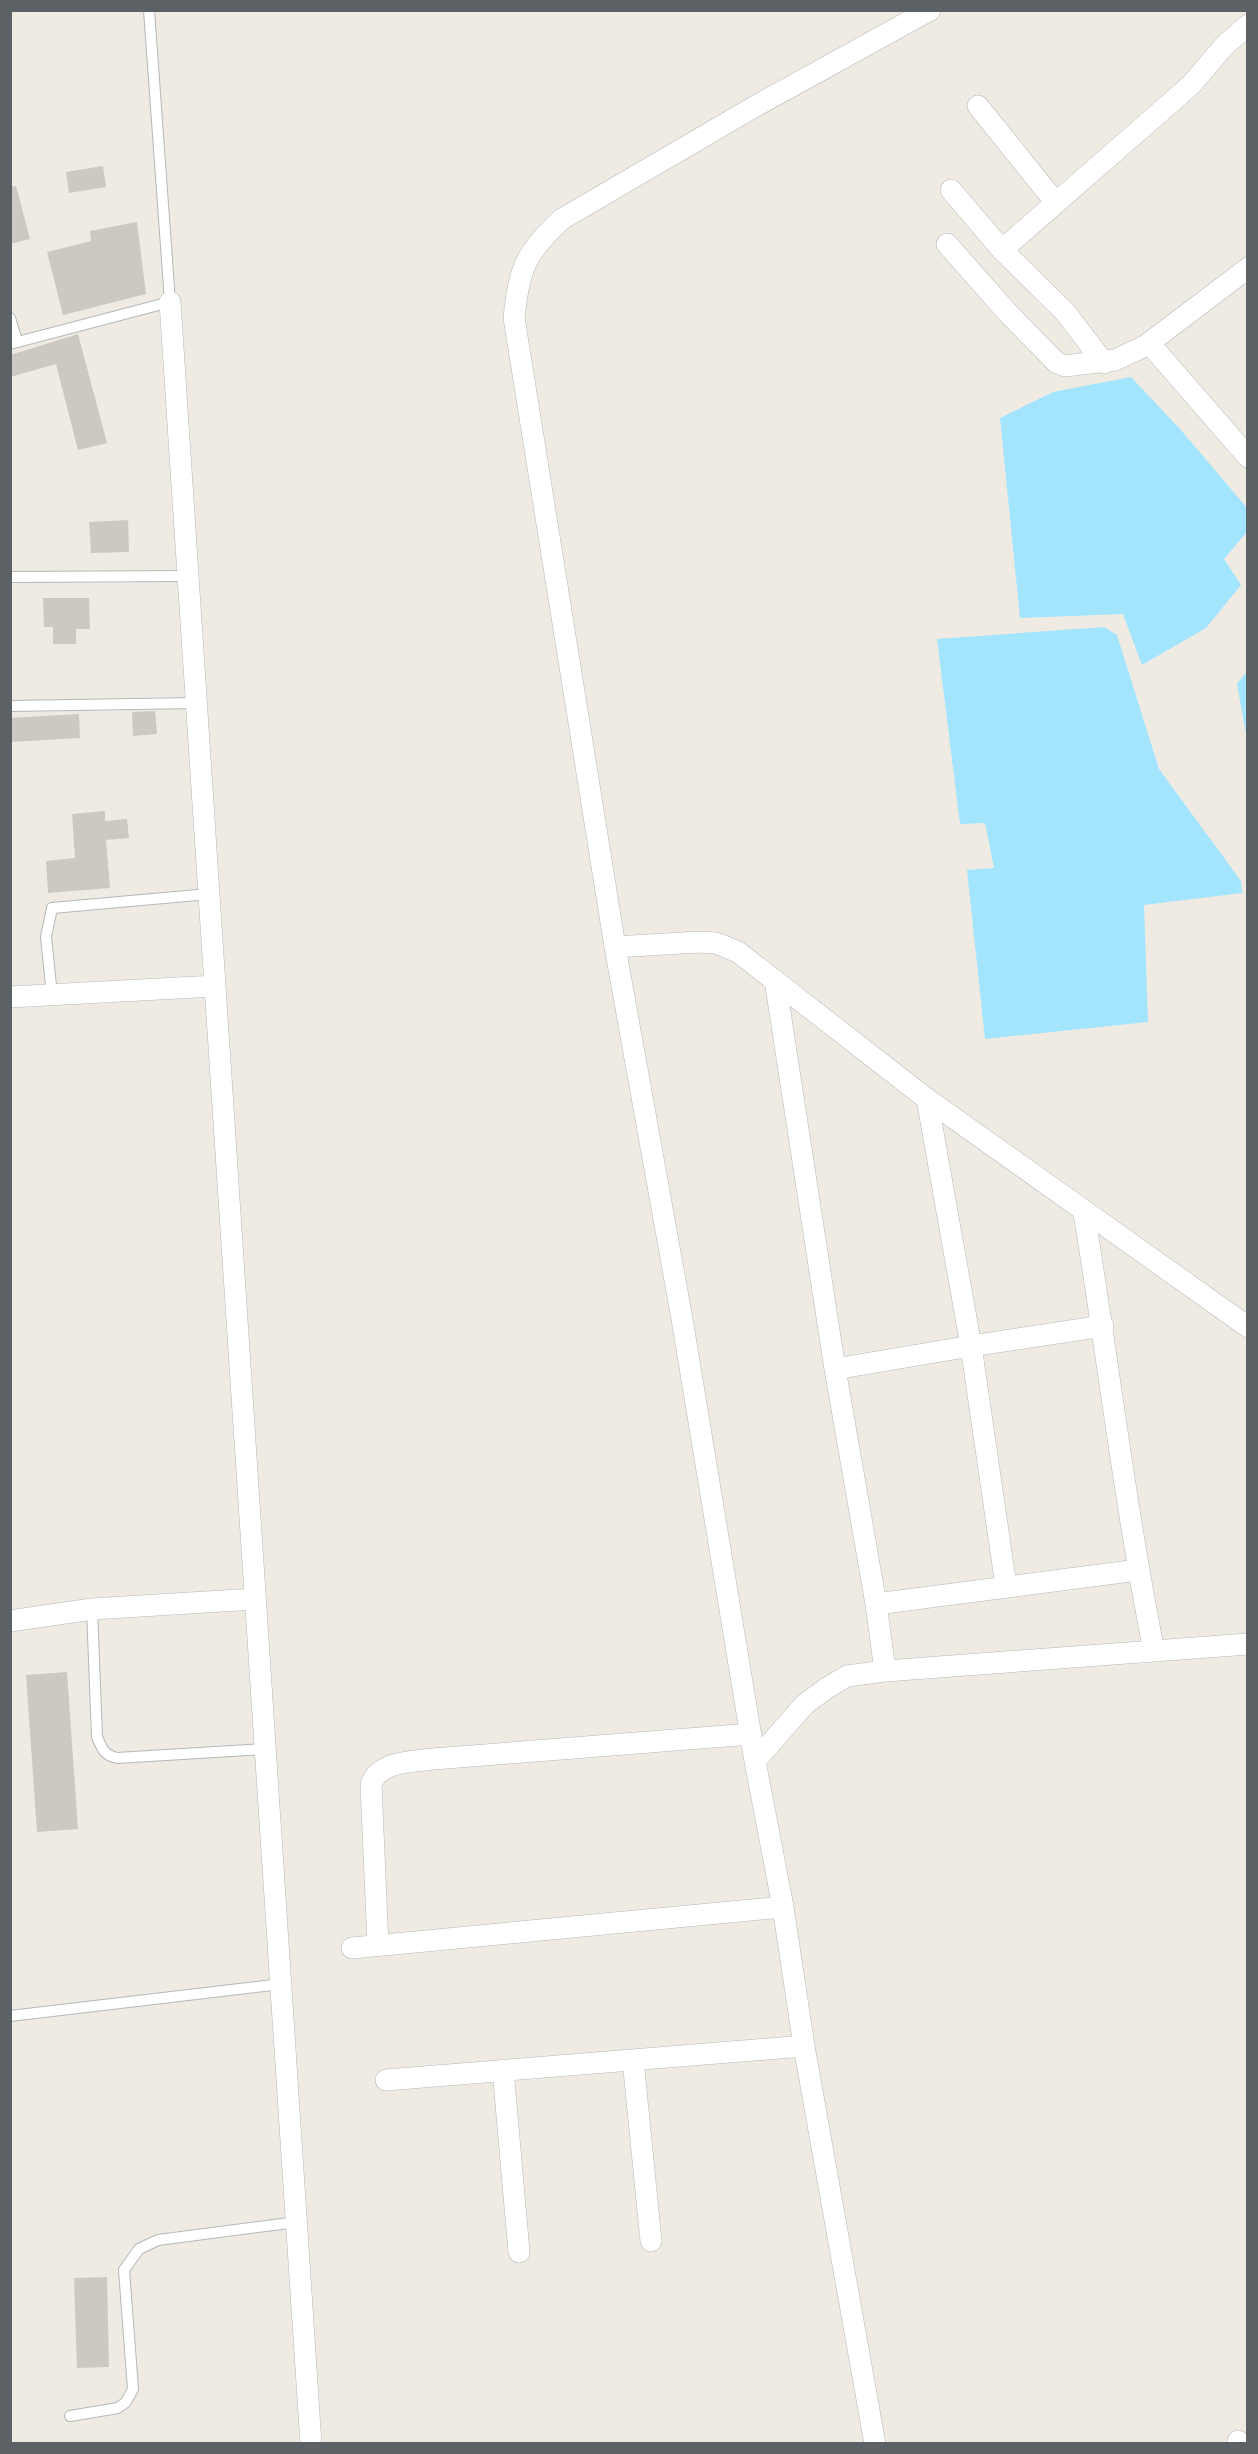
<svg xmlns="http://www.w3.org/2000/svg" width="1258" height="2454" viewBox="0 0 1258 2454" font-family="'DM Sans',sans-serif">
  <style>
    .water { fill: #a3e5ff }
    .building { fill: #ccc8c2 }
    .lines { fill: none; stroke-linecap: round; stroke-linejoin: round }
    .service-casing { stroke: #b4b8bb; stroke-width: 12 }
    .minor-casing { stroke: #b4b8bb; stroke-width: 22 }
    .service { stroke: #fff; stroke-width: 10 }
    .minor { stroke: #fff; stroke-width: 21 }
  </style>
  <rect width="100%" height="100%" fill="#efebe3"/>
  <path class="water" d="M 1131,377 L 1180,429 L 1248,509 L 1247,532 L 1224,559 L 1241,585 L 1206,628 L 1142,665 L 1123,614 L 1020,618 L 1000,418 L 1053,392 Z
    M 1104,627 L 1117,635 L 1159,769 L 1241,881 L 1242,893 L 1144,905 L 1148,1022 L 985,1039 L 967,870 L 994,868 L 985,823 L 960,824 L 937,639 Z
    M 1247,671 L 1247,740 L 1237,684 Z"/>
  <path class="building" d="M 103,166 L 106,187 L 69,193 L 66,172 Z
    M 16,186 L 30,239 L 10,244 L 10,187 Z
    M 137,222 L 146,294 L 63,315 L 47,252 L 91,241 L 90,231 Z
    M 78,334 L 107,443 L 78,450 L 56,364 L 10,377 L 10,355 Z
    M 128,520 L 129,552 L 91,553 L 89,522 Z
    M 43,598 L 89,598 L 90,629 L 76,629 L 76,644 L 53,644 L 53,627 L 44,627 Z
    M 155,711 L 157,734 L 133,736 L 132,712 Z
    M 79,714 L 80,738 L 10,742 L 10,718 Z
    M 105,811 L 105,821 L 127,819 L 129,838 L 106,840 L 110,888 L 48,893 L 46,861 L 75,858 L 72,814 Z
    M 67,1672 L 78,1829 L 37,1832 L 26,1675 Z
    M 107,2277 L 109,2367 L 77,2368 L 74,2278 Z"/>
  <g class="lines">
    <g class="service-casing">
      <path id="service" d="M 10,318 L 17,341
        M 10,344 L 170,302 L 149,10
        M 10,577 L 188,576
        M 10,706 L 197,703
        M 52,995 L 46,937 L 52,908 L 209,894
        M 92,1609 L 97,1737 C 102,1749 104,1755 117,1758 L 266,1749
        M 10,2016 L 281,1984
        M 70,2416 L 118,2408 L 126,2402 L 133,2389 L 124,2270 L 139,2249 L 158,2240 L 297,2222"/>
    </g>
    <g class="minor-casing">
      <path id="minor" d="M 978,106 L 1056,203
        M 951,190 L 1002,250 L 1065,312 L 1104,363
        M 947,244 L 1007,312 L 1057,363 L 1065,366 L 1115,360 L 1145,346 L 1248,268
        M 1002,250 L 1191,85 L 1224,46 L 1248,25
        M 170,302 L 311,2444
        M 1149,343 L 1248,457
        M 615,947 L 699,942 L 716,943 L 738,952 L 927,1099 L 1248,1327
        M 775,980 L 835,1369 L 876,1604 L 885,1671
        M 10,997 L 215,986
        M 927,1099 L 971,1346 L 1006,1586
        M 1084,1213 C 1108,1359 1125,1506 1154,1651
        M 835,1369 L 971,1346 L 1103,1326
        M 876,1604 L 1138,1570
        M 10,1621 L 92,1609 L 255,1599
        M 755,1761 L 805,1704 L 827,1688 L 847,1676 L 885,1671 L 1248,1644
        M 378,1945 L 371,1785 C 378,1761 412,1762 433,1759 L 751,1734
        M 352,1948 L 783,1907
        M 633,2060 L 651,2241
        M 503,2070 L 519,2252
        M 386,2080 L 804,2046
        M 1238,2441 L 1240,2444
        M 875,2444 L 804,2046 L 783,1907 L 755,1761 L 682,1319 L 615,947 L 514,318 C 519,269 525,253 562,219 L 754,107 L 930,10"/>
    </g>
    <use href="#service" class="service"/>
    <use href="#minor" class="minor"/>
  </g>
  <rect width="1258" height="2454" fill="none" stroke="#5b6165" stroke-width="24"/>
</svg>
